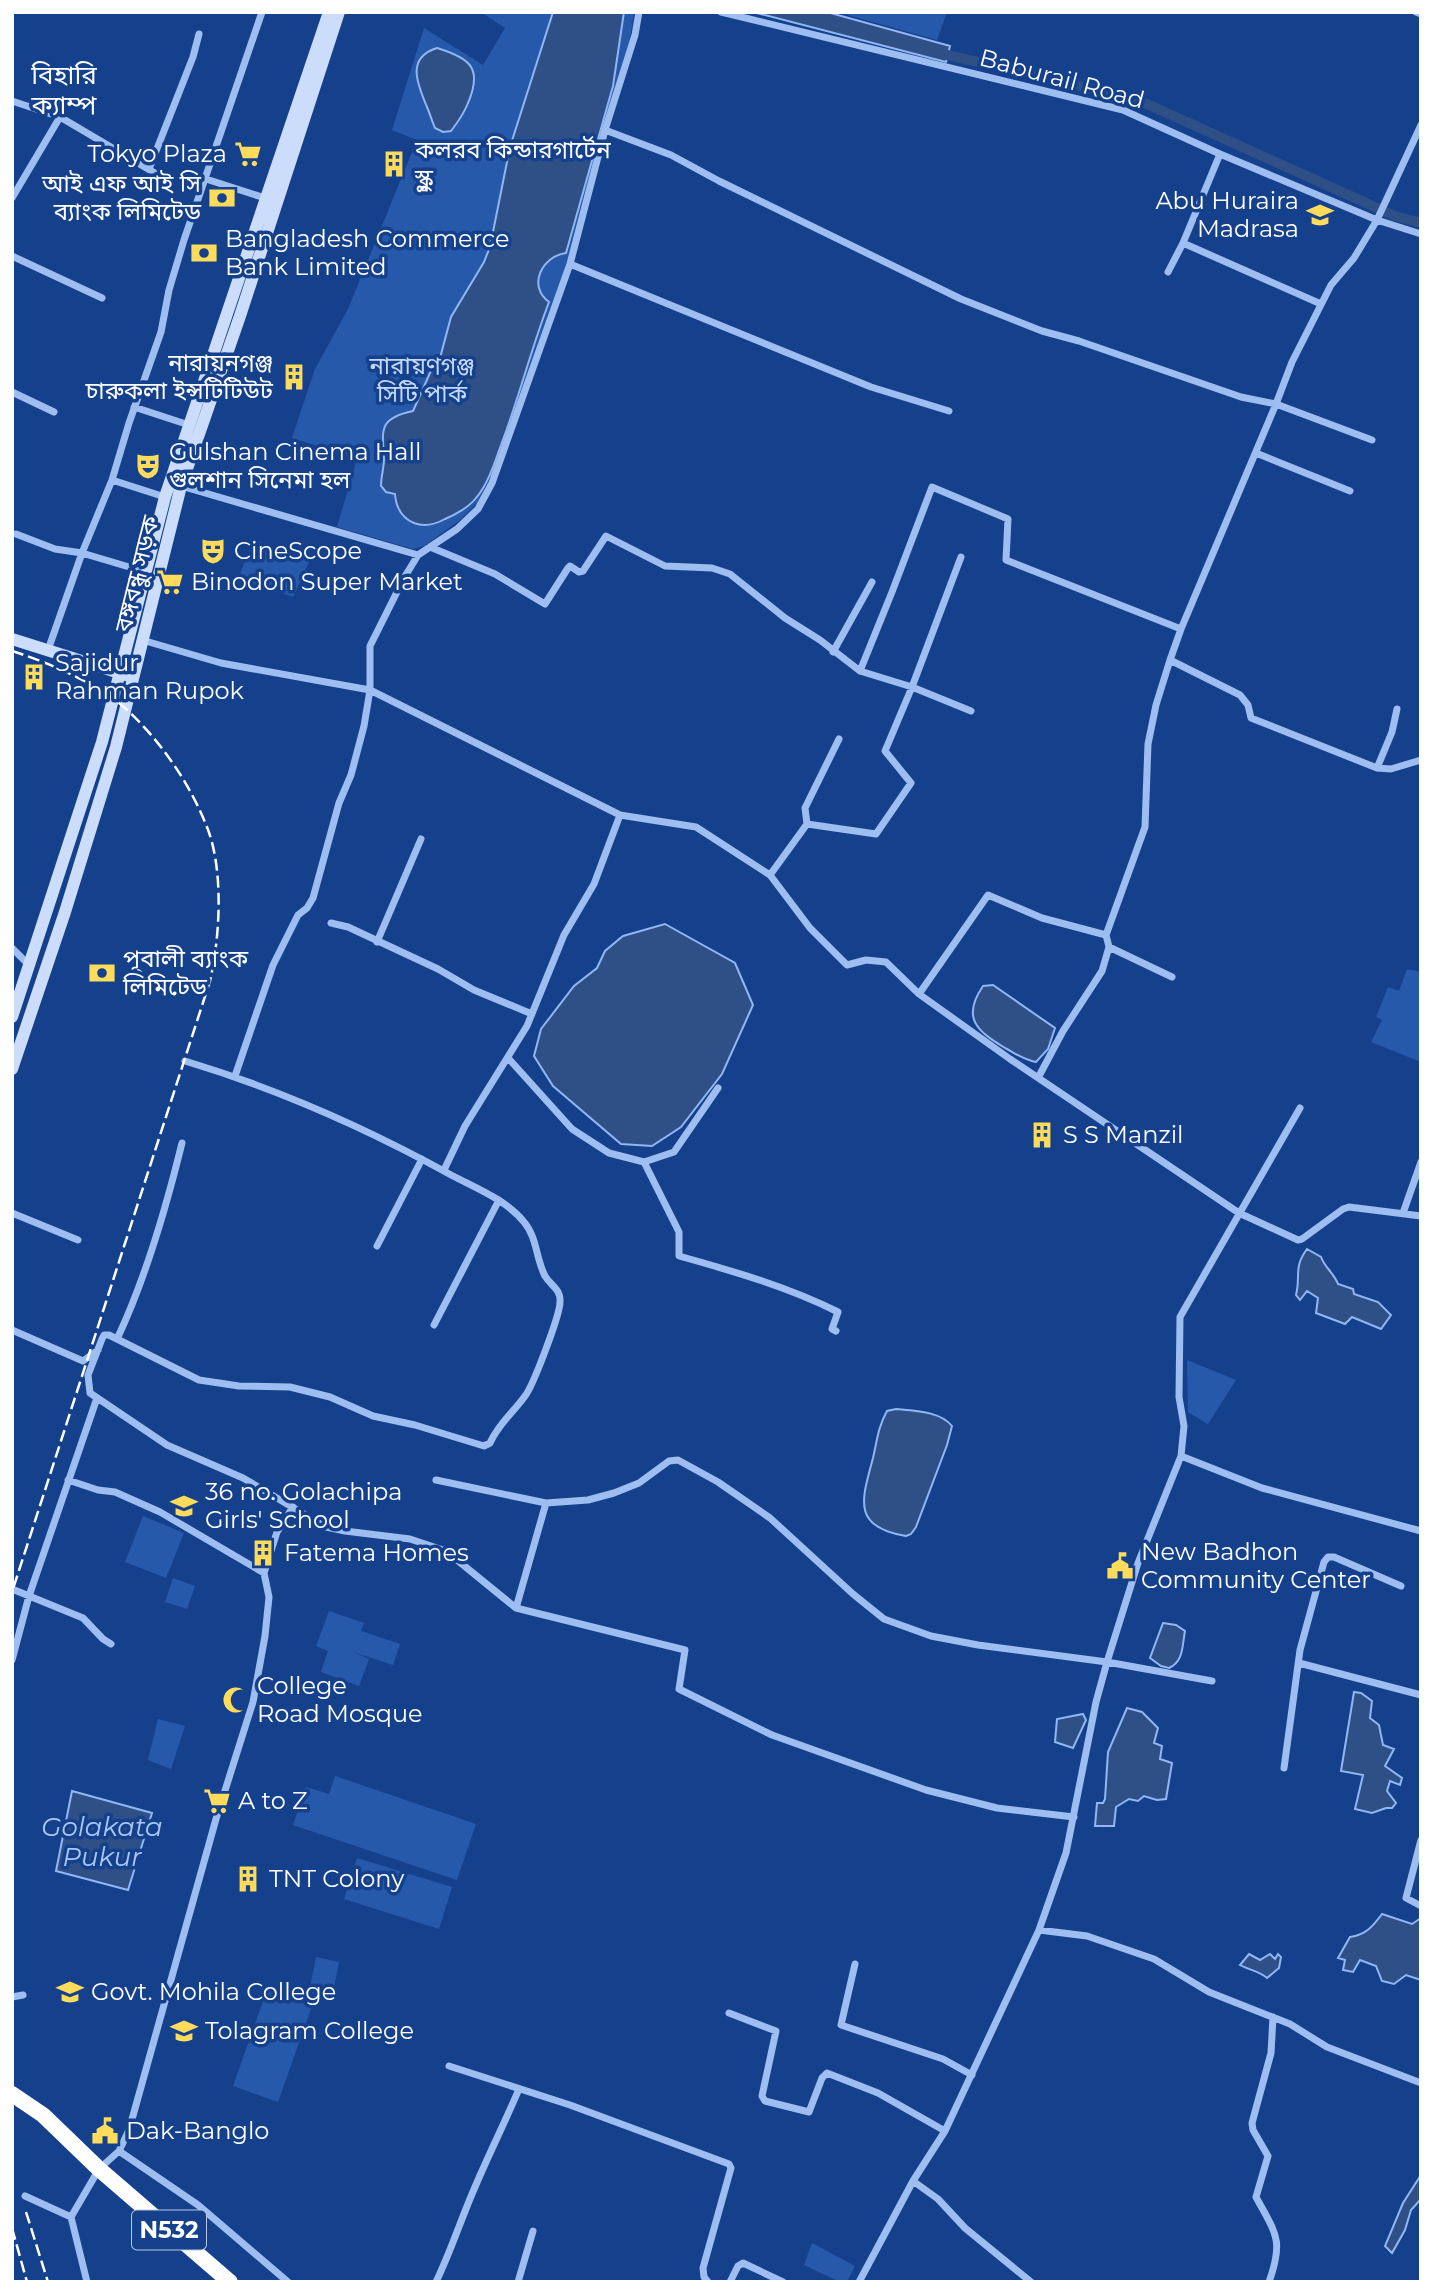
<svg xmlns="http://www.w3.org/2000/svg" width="1433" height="2294" viewBox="0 0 1433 2294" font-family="Montserrat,'Noto Sans Bengali',sans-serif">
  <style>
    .green { fill: #2759aa }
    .water { fill: #2f5087; stroke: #90b7f3; stroke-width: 2 }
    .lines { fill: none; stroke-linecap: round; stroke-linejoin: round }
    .canal { stroke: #2f5087; stroke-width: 10 }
    .street { stroke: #9ebdf0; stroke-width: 7 }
    .secondary { stroke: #ccddfb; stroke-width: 12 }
    .highway { stroke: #fff; stroke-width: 16 }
    .rail { stroke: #fff; stroke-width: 2.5; stroke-dasharray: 12 5; stroke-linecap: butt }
    .labels { text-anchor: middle; stroke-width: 7; stroke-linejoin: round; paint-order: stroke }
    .shield { fill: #15418c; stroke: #b9c6dc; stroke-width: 2 }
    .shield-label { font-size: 23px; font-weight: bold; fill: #fff }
    .street-label { font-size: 24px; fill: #fff; stroke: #15418c }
    .poi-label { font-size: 24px; fill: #fff; stroke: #15418c; text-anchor: start }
    .park-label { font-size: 24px; fill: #c4d9fb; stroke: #15418c }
    .neighbourhood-label { font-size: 26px; fill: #fff; stroke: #15418c }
    .water-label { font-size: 26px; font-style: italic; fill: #a9c8f7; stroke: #15418c }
  </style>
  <rect width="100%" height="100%" fill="#15418c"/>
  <path class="green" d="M 481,12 L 634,12 L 629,46 L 567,269 L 499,459 L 478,502 L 460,520 L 424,546 L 413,549 L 337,527 L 357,459 L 292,438 L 315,369 L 348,309 L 417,140 L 392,130 L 424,28 L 483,65 L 505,28 Z
    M 848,12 L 947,12 L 937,40 L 848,15 Z
    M 254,540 L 311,558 L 293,597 L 238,578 Z
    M 1407,969 L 1421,972 L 1421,1062 L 1371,1042 L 1382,1020 L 1376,1017 L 1388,987 L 1399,991 Z
    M 1187,1360 L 1236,1380 L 1208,1424 L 1188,1412 Z
    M 143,1516 L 184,1533 L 166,1578 L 125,1562 Z
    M 173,1578 L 195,1586 L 187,1609 L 165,1602 Z
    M 329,1611 L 364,1623 L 361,1631 L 400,1644 L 393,1665 L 353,1652 L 369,1659 L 359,1686 L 321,1672 L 328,1651 L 316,1646 Z
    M 158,1719 L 185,1726 L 171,1769 L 148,1760 Z
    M 335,1776 L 476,1824 L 457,1880 L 293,1825 L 306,1787 L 329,1794 Z
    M 357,1858 L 452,1887 L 439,1929 L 344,1899 Z
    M 316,1957 L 339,1962 L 332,1997 L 309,1992 Z
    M 267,1990 L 312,2006 L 278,2102 L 233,2086 Z
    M 812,2243 L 855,2266 L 847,2282 L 840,2282 L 804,2265 Z"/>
  <path class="water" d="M 553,12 L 624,12 L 613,86 L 566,253 C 542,256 527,286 549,302 C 531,349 519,398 501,445 C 495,462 488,484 476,498 C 469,507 455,515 445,519 C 436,524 424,527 414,523 C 402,518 396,507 395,494 L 386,492 L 381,486 C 381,477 384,467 384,459 C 382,429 379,418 413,411 L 434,364 L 440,358 L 451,317 L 484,262 L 490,247 L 510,147 Z
    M 753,12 L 827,12 L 950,46 L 946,62 Z
    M 437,48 C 470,58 483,68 468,103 C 464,113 458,122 451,131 L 443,132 L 435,128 C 432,121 430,114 427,107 C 418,85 405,58 437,48 Z
    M 665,924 L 735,963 L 753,1005 L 722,1074 L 681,1127 L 652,1146 L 621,1144 L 553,1086 L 534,1056 L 541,1029 L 574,986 L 597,968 L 605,951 L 623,936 Z
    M 993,985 L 1055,1028 L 1048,1049 L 1036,1062 C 1024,1060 1016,1054 1005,1048 C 977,1031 961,1018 983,986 Z
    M 1307,1249 L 1321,1257 C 1325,1268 1334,1273 1338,1284 L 1353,1289 L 1354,1294 L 1378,1302 L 1391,1315 L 1381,1329 L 1352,1317 L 1345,1324 L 1316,1313 L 1318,1298 L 1307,1291 L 1300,1300 L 1296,1295 C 1301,1275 1293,1268 1307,1249 Z
    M 896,1409 C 914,1411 940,1411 952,1426 L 947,1445 L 916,1527 L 911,1534 L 906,1536 C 851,1527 862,1499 873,1458 C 877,1441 878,1427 887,1411 Z
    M 1163,1623 L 1176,1625 L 1185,1631 C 1182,1646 1184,1661 1169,1668 L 1161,1666 L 1150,1658 Z
    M 1354,1692 L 1361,1693 L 1372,1701 L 1370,1718 L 1379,1725 L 1383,1745 L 1394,1749 L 1385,1766 L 1402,1778 L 1400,1785 L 1390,1781 L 1387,1791 L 1396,1803 L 1392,1808 L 1386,1808 L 1372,1813 L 1355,1809 L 1363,1775 L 1341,1771 Z
    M 1127,1708 L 1142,1712 L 1158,1728 L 1154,1743 L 1162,1746 L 1160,1759 L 1172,1763 L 1166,1799 L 1157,1800 L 1144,1796 L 1138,1801 L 1129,1799 L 1116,1807 L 1114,1826 L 1095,1826 L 1097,1803 L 1103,1803 L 1105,1799 L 1108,1752 Z
    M 1083,1714 L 1086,1720 L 1073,1748 L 1055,1742 L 1057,1719 Z
    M 72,1791 L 152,1813 L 128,1890 L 56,1871 Z
    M 1382,1914 L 1412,1924 L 1421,1918 L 1421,1980 L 1406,1975 L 1394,1984 L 1382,1981 L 1376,1966 L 1360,1960 L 1353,1972 L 1343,1970 L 1345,1960 L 1338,1958 L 1350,1937 C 1366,1935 1373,1926 1382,1914 Z
    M 1249,1954 L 1260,1960 L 1270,1954 L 1275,1959 L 1278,1954 L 1281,1957 L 1279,1968 L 1267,1978 C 1259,1971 1249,1970 1240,1965 Z
    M 1421,2175 L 1421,2199 L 1411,2210 L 1405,2230 L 1392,2253 L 1385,2246 L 1403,2203 Z"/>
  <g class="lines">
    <path class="canal" d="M 947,55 L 1066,82 L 1147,104 L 1395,216 L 1421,223"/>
    <path class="street" d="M 721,12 L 1123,110 L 1220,154 L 1377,220 L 1421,234
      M 1416,12 L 1421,14
      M 12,101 L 60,117
      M 605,130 L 671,155 L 719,181 L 961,299 L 1042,331 L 1079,341 L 1241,397 L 1276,404 L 1372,440
      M 149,169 L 193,57 L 199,34
      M 206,179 L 265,198
      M 12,198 L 60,117 L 165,179
      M 1183,243 L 1220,154
      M 12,256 L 102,298
      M 570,264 L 871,387 L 949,411
      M 1168,272 L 1183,243 L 1321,304
      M 12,392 L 54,412
      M 134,407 L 189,425
      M 1256,453 L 1350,491
      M 112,480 L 165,497
      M 181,486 L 418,555
      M 16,534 L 55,549 L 82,553 L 146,572
      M 430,547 L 495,574 L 545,604 L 568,568 L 570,566 L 579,572 L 583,571 L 606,536 L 665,566 L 712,568 L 730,574 L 785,618 L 820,640 L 860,671
      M 961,557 L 912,687 L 860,671 L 892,592 L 932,487 L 1008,519 L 1006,560 L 1181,629 L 1170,660
      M 1181,629 L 1276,404 L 1292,362 L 1331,285 L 1354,258 L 1377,220 L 1421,125
      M 142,640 L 221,663 L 370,690 L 620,815 L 696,827 L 770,875 L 810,928 L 847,965 L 866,960 L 886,962 L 919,994 L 1010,1059 L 1239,1213 L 1298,1240 L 1302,1239 L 1343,1209 L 1349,1207 L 1421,1216
      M 48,650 L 82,553 L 112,480 L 129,423 L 161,332 L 169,290 L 184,240 L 262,12
      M 833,652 L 872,582
      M 1377,768 L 1392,732 L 1397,709
      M 807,824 L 805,808 L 839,739
      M 770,875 L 807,824 L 876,834 L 911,783 L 885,751 L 912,687 L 971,711
      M 331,923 L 348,927 L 438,969 L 474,990 L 532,1014
      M 377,942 L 421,839
      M 1109,947 L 1172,977
      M 12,948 L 29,965
      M 919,994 L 988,895 L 1042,918 L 1106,935
      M 509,1059 L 572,1129 L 609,1153 L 644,1162 L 674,1152 L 718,1088
      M 185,1061 C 278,1089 368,1129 453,1176 C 478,1189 506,1200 524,1222 C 537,1237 536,1259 545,1276 C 551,1286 561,1289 560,1302 C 560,1315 533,1386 525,1396 C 513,1413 499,1423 490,1443 L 484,1446 L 415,1425 L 373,1416 L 330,1397 L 290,1387 L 239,1386 L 199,1380 L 109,1335 L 104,1335 L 102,1339 L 88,1375 L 90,1393 L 167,1445 L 243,1478 L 326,1527 L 345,1531 L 410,1539 L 446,1551 L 516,1608 L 685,1650 L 679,1689 L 772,1735 L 926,1790 L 997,1808 L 1074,1817
      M 235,1076 L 273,965 L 298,915 L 307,908 L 313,898 L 339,803 L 351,775 L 364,726 L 370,690 L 370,646 L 404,578 L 418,555 L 457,529 L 478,509 L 492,483 L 570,264 L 605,130 L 635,35 L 639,12
      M 1038,1078 L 1063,1031 L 1102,971 L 1109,947 L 1106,935 L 1145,827 L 1148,744 L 1156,705 L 1170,660 L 1240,695 L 1248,705 L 1251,718 L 1377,768 L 1391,769 L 1421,760
      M 644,1162 L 679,1232 L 679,1256 C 733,1271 788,1287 838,1312 L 832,1329 L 836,1331
      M 444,1170 L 465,1126 L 527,1026 L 564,935 L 594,884 L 620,815
      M 12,1213 L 78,1240
      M 1403,1213 L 1421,1162
      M 377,1246 L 422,1159
      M 434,1325 L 499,1200
      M 12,1330 L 83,1361 L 98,1350
      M 117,1339 C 146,1278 166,1208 182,1143
      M 1181,1456 L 1262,1488 L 1421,1531
      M 68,1480 L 98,1490 L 115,1492 L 160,1512 L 264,1573
      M 436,1480 L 546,1503 L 516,1608
      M 546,1503 L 588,1500 L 614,1493 L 639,1483 L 669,1461 L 678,1460 L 718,1482 L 770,1518 L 853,1594 L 884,1619 L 931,1636 L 978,1645 L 1107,1662 L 1096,1702 L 1066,1853 L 1039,1930 L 1087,1936 L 1154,1959 L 1209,1992 L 1290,2024 L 1327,2047 L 1421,2083
      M 12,1589 L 83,1618 L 103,1639 L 111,1644
      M 12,1660 L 29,1596 L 97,1398
      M 1299,1663 L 1421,1695
      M 1212,1681 L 1107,1662 L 1138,1563 L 1181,1456 L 1184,1426 L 1179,1397 L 1180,1317 L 1300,1108
      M 1284,1768 L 1300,1650 L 1324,1562 L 1328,1557 L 1334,1557 L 1401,1586
      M 1421,1840 L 1406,1898 L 1421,1906
      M 855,1964 L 841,2025 L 943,2059 L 972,2075
      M 12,1997 L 23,1995
      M 729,2013 L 776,2031 L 762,2096 L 765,2101 L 809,2112 L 822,2078 L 827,2073 L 878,2093 L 945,2131
      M 449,2066 L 570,2105 L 729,2164 L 731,2168 L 703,2268 L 704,2277 L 708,2282
      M 119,2151 L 198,2205 L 288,2282
      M 913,2181 L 938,2199 L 965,2228 L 1031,2282
      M 25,2196 L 71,2217
      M 87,2282 L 71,2217 L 99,2169 L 119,2151 L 129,2130 L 216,1819 L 253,1702 L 265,1636 L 269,1597 L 264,1573 L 277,1532 L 293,1507
      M 436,2282 C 451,2251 461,2219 475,2187 C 489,2154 505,2122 519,2089
      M 518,2282 L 533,2231
      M 730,2282 L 738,2266 L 743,2263 L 783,2282
      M 859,2282 L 913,2181 L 945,2131 L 1039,1930
      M 1269,2282 C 1284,2240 1276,2234 1256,2197 L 1268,2156 L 1253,2130 L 1252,2123 L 1271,2053 L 1273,2017"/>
    <path class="secondary" d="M 12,639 L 126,675
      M 12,1017 L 102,742 L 165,497 L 329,12
      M 12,1069 L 65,912 L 116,747 L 181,486 L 240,316 L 339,12"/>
    <path class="highway" d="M 12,2094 L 43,2115 L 99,2169 L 230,2282"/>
    <path class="rail" d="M 12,651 C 47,662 99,684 126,709 C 161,741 190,784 207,827 C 224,870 220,937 210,981 L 12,1592
      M 26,2212 L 48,2282
      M 12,2228 L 27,2282"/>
  </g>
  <defs>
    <g id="supermarket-bare" transform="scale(2.1)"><path d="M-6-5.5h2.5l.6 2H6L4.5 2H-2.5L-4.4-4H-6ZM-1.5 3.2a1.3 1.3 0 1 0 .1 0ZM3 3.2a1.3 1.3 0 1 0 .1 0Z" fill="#ffdb5c" stroke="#15418c" stroke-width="2.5" paint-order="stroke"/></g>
    <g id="building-bare" transform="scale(2.1)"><path d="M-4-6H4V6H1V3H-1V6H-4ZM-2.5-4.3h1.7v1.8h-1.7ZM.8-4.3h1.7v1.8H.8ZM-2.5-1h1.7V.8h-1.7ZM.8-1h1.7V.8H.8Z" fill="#ffdb5c" stroke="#15418c" stroke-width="2.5" paint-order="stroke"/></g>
    <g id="bank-bare" transform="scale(2.1)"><path d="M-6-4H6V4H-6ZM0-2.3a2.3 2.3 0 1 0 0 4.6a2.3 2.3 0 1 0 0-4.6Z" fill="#ffdb5c" stroke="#15418c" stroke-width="2.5" paint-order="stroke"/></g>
    <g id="school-bare" transform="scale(2.1)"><path d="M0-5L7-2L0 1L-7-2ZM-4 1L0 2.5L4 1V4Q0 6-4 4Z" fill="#ffdb5c" stroke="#15418c" stroke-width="2.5" paint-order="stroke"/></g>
    <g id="theatre-bare" transform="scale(2.1)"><path d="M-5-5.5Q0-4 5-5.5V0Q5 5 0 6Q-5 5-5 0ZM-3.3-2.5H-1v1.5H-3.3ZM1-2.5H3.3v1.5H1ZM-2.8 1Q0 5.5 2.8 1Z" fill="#ffdb5c" stroke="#15418c" stroke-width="2.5" paint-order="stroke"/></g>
    <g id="civic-bare" transform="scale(2.1)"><path d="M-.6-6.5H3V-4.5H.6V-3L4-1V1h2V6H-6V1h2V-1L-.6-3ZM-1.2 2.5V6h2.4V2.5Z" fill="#ffdb5c" stroke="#15418c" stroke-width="2.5" paint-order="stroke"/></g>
    <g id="mosque-bare" transform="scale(2.1)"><path d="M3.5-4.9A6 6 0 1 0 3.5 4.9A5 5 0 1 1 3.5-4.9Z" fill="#ffdb5c" stroke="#15418c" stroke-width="2.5" paint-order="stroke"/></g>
    <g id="university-bare" transform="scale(2.1)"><path d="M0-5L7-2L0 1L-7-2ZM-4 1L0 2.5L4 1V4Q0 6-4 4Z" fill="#ffdb5c" stroke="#15418c" stroke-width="2.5" paint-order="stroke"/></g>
  </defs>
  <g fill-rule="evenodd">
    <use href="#supermarket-bare" x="248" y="154"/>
    <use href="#building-bare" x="394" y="164"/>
    <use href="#bank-bare" x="222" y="198"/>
    <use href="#school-bare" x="1320" y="215"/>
    <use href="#bank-bare" x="204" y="253"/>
    <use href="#building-bare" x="294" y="377"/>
    <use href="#theatre-bare" x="148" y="466"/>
    <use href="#theatre-bare" x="213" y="551"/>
    <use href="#supermarket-bare" x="170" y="582"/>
    <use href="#building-bare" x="34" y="677"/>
    <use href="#bank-bare" x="102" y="973"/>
    <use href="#building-bare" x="1042" y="1135"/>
    <use href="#school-bare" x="184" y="1506"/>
    <use href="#building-bare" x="263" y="1553"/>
    <use href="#civic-bare" x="1120" y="1566"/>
    <use href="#mosque-bare" x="236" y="1700"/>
    <use href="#supermarket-bare" x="217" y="1801"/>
    <use href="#building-bare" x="248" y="1879"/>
    <use href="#university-bare" x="70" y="1992"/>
    <use href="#university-bare" x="184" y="2031"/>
    <use href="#civic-bare" x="105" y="2131"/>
  </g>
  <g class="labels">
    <rect class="shield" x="132" y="2210.5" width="74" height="39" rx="5"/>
    <g class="shield-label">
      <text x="169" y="2238">N532</text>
    </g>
    <g class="street-label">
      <text transform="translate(1062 79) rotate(15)" y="8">Baburail Road</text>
      <text transform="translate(137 574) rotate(-76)" y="8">বঙ্গবন্ধু সড়ক</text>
    </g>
    <g class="poi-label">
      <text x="415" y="158">কলরব কিন্ডারগার্টেন<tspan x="415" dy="28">স্কুল</tspan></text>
      <text x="227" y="162" text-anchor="end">Tokyo Plaza</text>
      <text x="201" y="192" text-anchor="end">আই এফ আই সি<tspan x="201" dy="28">ব্যাংক লিমিটেড</tspan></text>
      <text x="1299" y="209" text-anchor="end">Abu Huraira<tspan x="1299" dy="28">Madrasa</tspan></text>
      <text x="225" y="247">Bangladesh Commerce<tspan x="225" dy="28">Bank Limited</tspan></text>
      <text x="273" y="371" text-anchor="end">নারায়নগঞ্জ<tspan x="273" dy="28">চারুকলা ইন্সটিটিউট</tspan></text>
      <text x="169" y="460">Gulshan Cinema Hall<tspan x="169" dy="28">গুলশান সিনেমা হল</tspan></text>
      <text x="234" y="559">CineScope</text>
      <text x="191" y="590">Binodon Super Market</text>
      <text x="55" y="671">Sajidur<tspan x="55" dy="28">Rahman Rupok</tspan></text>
      <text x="123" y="967">পূবালী ব্যাংক<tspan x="123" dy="28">লিমিটেড</tspan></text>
      <text x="1063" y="1143">S S Manzil</text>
      <text x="205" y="1500">36 no. Golachipa<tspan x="205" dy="28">Girls' School</tspan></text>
      <text x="1141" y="1560">New Badhon<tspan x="1141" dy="28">Community Center</tspan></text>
      <text x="284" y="1561">Fatema Homes</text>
      <text x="257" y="1694">College<tspan x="257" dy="28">Road Mosque</tspan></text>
      <text x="238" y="1809">A to Z</text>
      <text x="269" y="1887">TNT Colony</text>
      <text x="91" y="2000">Govt. Mohila College</text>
      <text x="205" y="2039">Tolagram College</text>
      <text x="126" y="2139">Dak-Banglo</text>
    </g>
    <g class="park-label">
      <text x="422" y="374">নারায়ণগঞ্জ<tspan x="422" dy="28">সিটি পার্ক</tspan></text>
    </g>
    <g class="neighbourhood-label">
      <text x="64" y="84">বিহারি<tspan x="64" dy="30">ক্যাম্প</tspan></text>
    </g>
    <g class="water-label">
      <text x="102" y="1836">Golakata<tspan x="102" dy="30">Pukur</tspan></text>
    </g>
  </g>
  <rect width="1433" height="2294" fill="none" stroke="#ffffff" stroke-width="28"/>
</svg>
